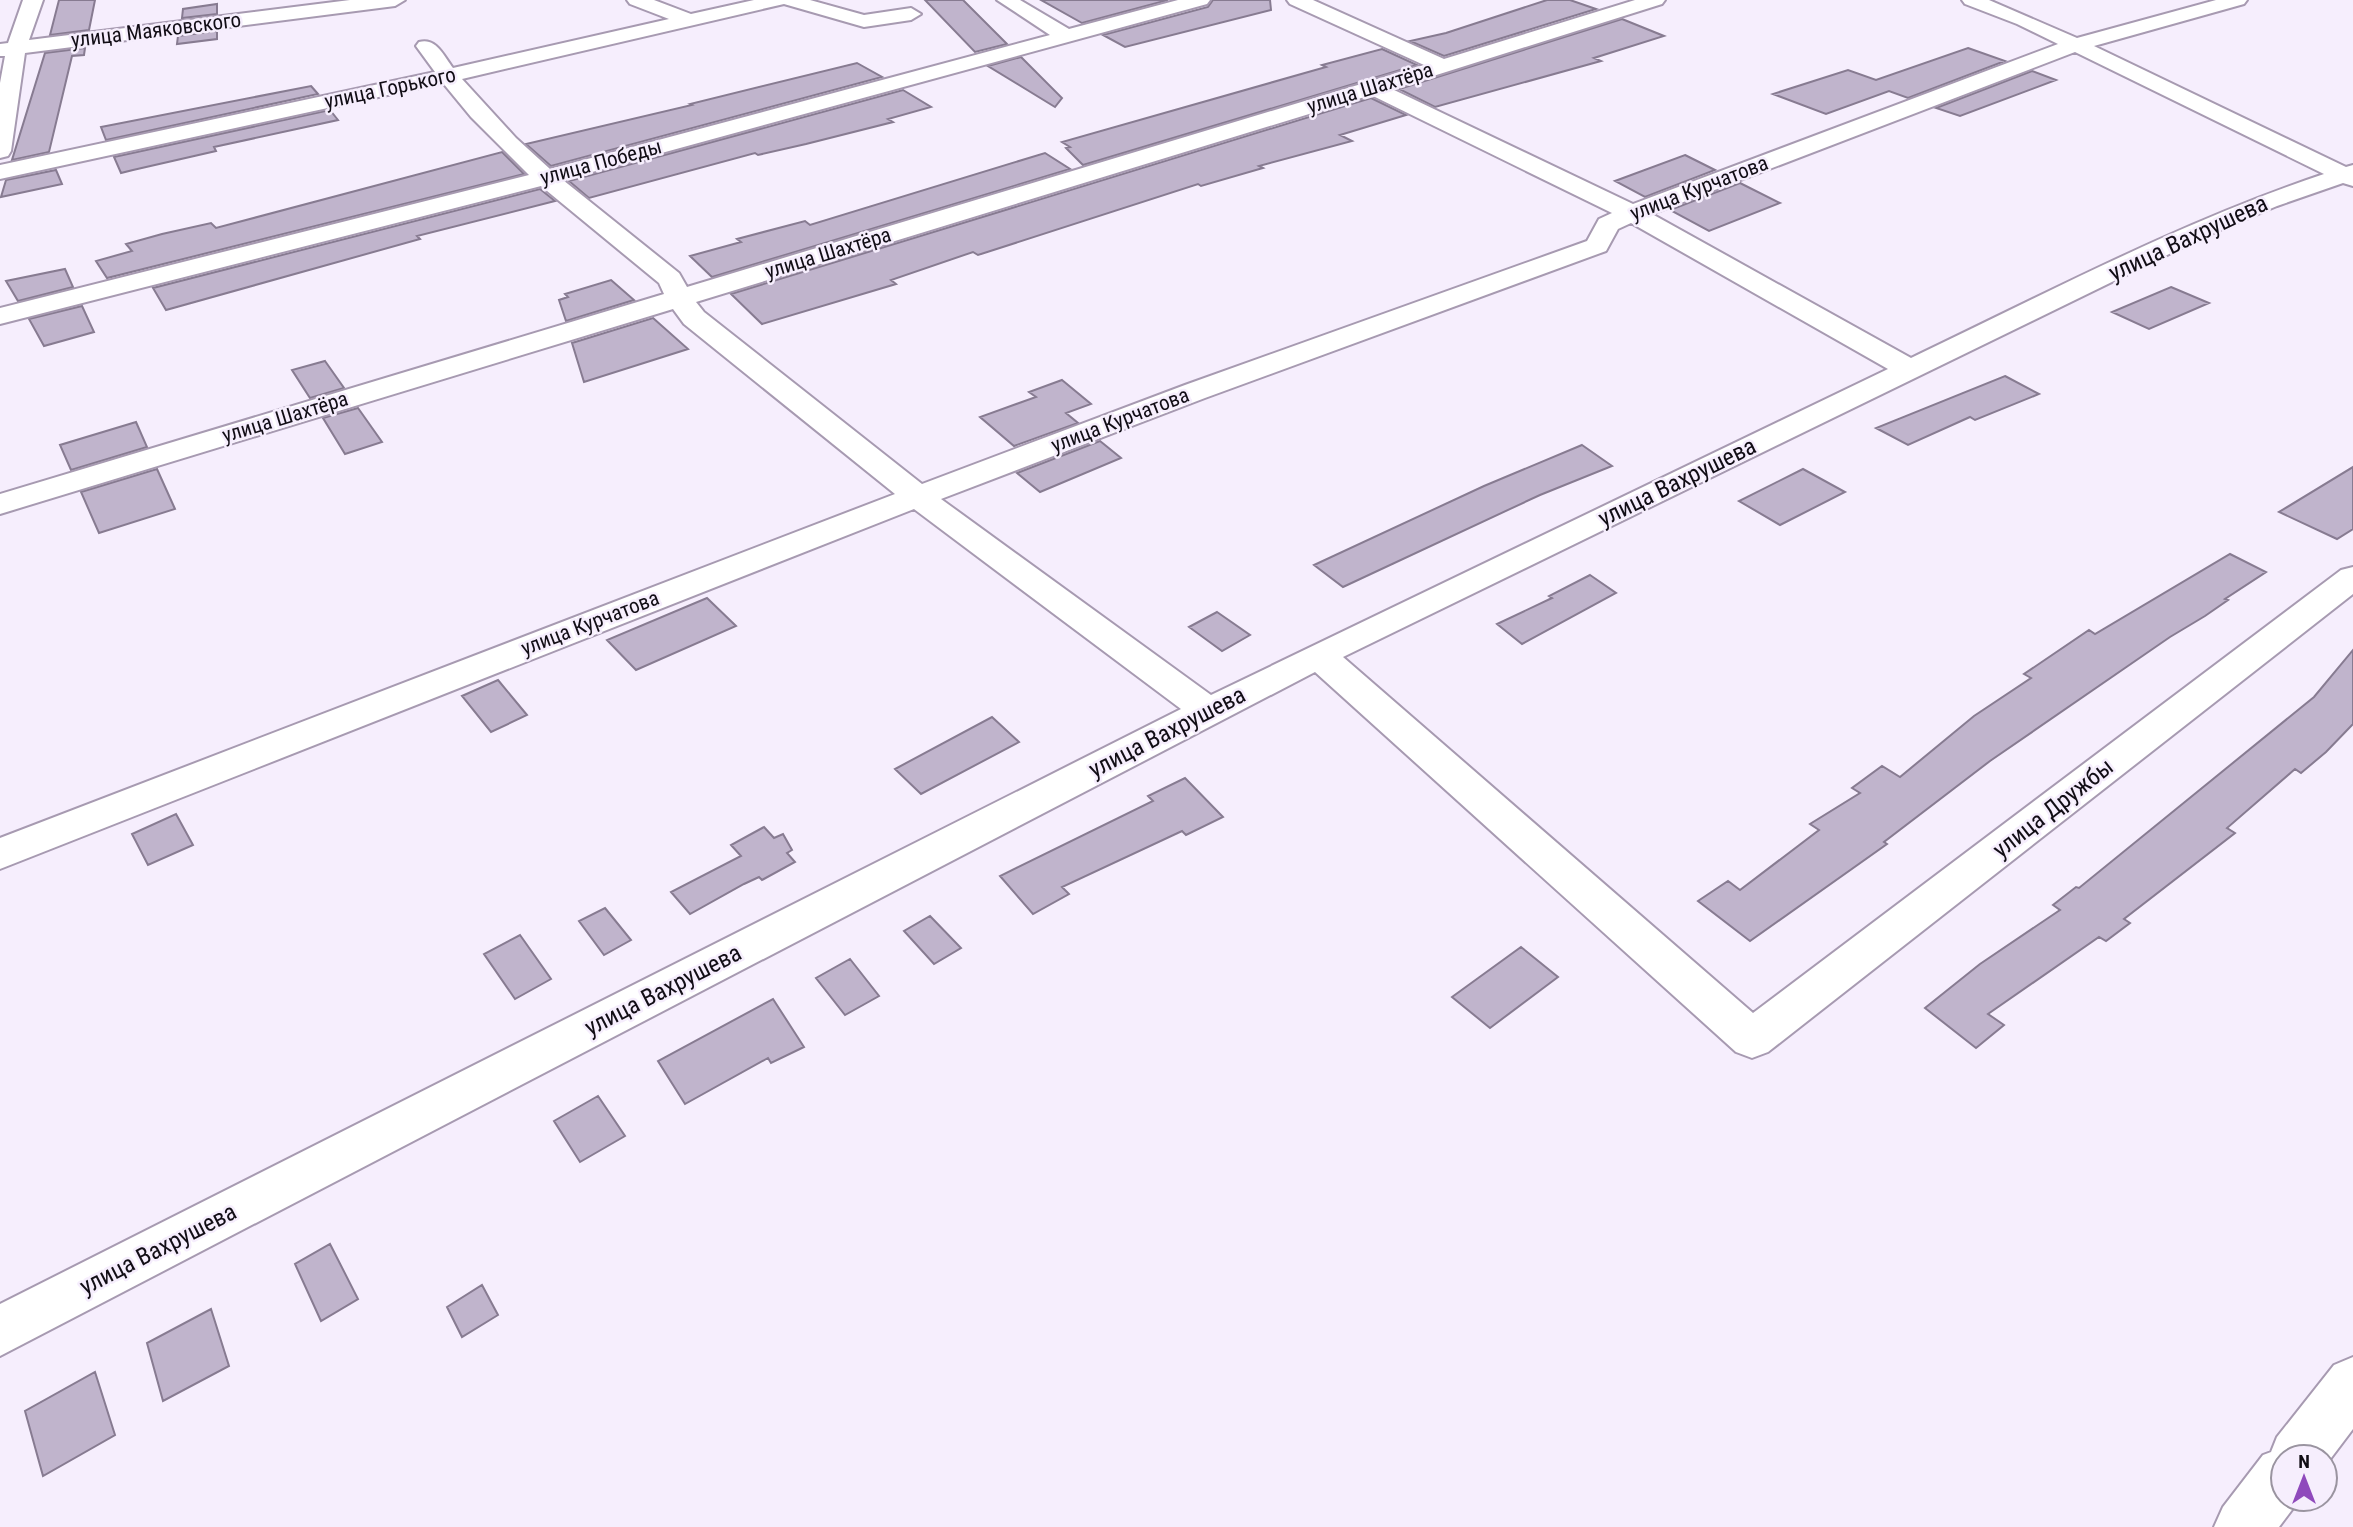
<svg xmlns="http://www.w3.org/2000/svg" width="2353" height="1527" viewBox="0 0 2353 1527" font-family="'Roboto Condensed',sans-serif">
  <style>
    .building { fill: #c0b4cc; stroke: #877b91; stroke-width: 2 }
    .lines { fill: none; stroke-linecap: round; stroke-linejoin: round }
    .minor-casing { stroke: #a79ab1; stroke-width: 4 }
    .minor { fill: #fff; fill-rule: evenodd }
    .labels { text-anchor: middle; stroke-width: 5; stroke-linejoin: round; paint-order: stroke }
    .far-street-label { font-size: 21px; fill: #110d15; stroke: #f6eefd }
    .street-label { font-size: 24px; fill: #110d15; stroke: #f6eefd }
  </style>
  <rect width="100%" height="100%" fill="#f6eefd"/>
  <path class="building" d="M 59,0 L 95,0 L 89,30 L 50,35 Z
    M 925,0 L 963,0 L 1007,44 L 975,52 Z
    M 1041,0 L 1168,0 L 1082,23 Z
    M 1213,0 L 1270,0 L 1271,10 L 1125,47 L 1103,35 L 1208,7 Z
    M 1547,0 L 1570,0 L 1596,9 L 1444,56 L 1410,41 L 1446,33 Z
    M 217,4 L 217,14 L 182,18 L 183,9 Z
    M 1622,19 L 1664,36 L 1594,58 L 1601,61 L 1435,107 L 1399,89 Z
    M 217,31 L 217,39 L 177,44 L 178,36 Z
    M 85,48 L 84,55 L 72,56 L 49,152 L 12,160 L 45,53 Z
    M 1968,48 L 2005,61 L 1908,98 L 1889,91 L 1826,114 L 1773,94 L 1848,70 L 1876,80 Z
    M 1382,49 L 1417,65 L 1083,165 L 1066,148 L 1070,147 L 1062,142 L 1326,67 L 1322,65 Z
    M 1021,57 L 1062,98 L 1055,107 L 988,66 Z
    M 857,63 L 882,77 L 551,166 L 526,144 L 692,105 L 690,104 Z
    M 2032,71 L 2056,80 L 1960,116 L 1936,108 Z
    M 311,86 L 318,94 L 106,140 L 101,127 Z
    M 903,90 L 931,107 L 888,119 L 893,122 L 806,144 L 758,155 L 755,153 L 589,198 L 569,181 Z
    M 1371,98 L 1406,115 L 1340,135 L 1352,141 L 1259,166 L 1263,168 L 1201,186 L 1198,184 L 978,255 L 973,252 L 891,280 L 896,284 L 762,324 L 731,294 Z
    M 330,110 L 338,120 L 214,147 L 216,151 L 133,170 L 121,173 L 114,157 Z
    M 502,152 L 524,174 L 107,278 L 96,261 L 132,251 L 126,244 L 162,234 L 211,223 L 216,228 Z
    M 1045,153 L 1070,169 L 712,277 L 690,256 L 741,242 L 737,239 L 805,221 L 810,225 Z
    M 1685,155 L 1715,170 L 1645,197 L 1615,181 Z
    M 56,170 L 62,184 L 1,197 L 6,180 Z
    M 1740,183 L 1780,203 L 1709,231 L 1670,210 Z
    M 540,189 L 555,201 L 417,236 L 420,239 L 166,310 L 153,288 Z
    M 65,269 L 73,287 L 18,301 L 6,281 Z
    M 611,280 L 634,300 L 566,321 L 559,300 L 568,297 L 565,294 Z
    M 2171,287 L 2209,303 L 2149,329 L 2112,312 Z
    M 82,306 L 94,332 L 44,346 L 29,319 Z
    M 653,318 L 688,349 L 584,382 L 572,343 Z
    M 325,361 L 344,388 L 310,398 L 292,370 Z
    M 2005,376 L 2039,394 L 1975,420 L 1970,417 L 1908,445 L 1876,428 Z
    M 1062,380 L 1091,404 L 1066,413 L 1078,423 L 1014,446 L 980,417 L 1036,397 L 1029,392 Z
    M 358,408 L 382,442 L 345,454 L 323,418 Z
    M 136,422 L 147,447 L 71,470 L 60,445 Z
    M 1100,441 L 1121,458 L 1040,492 L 1017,473 Z
    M 1582,445 L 1612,466 L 1540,495 L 1343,587 L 1314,565 L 1484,486 Z
    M 2353,467 L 2353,529 L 2337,539 L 2279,512 Z
    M 157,469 L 175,509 L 99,533 L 81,492 Z
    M 1803,469 L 1845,492 L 1780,525 L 1739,501 Z
    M 2230,554 L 2266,572 L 2225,599 L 2228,600 L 2205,616 L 2170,637 L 1990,761 L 1884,842 L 1887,844 L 1750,941 L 1698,901 L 1728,881 L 1740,890 L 1819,830 L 1810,824 L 1860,793 L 1852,788 L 1882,766 L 1900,777 L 1974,716 L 2031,678 L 2024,674 L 2089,630 L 2095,634 Z
    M 1590,575 L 1616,593 L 1522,644 L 1497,624 L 1552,598 L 1549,596 Z
    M 707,598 L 736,626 L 636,670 L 607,640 Z
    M 1217,612 L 1250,635 L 1222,651 L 1189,627 Z
    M 2353,650 L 2353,724 L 2326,752 L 2301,773 L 2295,769 L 2227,828 L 2235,833 L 2124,919 L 2130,923 L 2106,941 L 2099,937 L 1988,1014 L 2004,1025 L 1976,1048 L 1925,1008 L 1980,964 L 2060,910 L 2053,905 L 2076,887 L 2079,888 L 2314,697 Z
    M 498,680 L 527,715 L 491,732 L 462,696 Z
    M 992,717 L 1019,742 L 921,794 L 895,769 Z
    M 1185,778 L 1223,817 L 1186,835 L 1182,831 L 1062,887 L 1069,894 L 1033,914 L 1000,876 L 1153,801 L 1148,796 Z
    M 176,814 L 193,845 L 148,865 L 132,834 Z
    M 764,827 L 774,838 L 783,834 L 792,850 L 787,853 L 795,862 L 762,880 L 759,877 L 744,884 L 690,914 L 671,892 L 741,856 L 731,845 Z
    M 605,908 L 631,940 L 604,955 L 579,921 Z
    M 930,916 L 961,948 L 934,964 L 904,931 Z
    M 520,935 L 551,979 L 515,999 L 484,954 Z
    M 1521,947 L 1558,977 L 1490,1028 L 1452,997 Z
    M 850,959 L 879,996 L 845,1015 L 816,978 Z
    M 773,999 L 804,1047 L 771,1063 L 768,1058 L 685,1104 L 658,1061 Z
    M 598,1096 L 625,1136 L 580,1162 L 554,1121 Z
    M 330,1244 L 358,1299 L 321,1321 L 295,1264 Z
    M 482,1285 L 498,1315 L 462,1337 L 447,1307 Z
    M 211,1309 L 229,1366 L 163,1401 L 147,1343 Z
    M 95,1372 L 115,1435 L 43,1476 L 25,1411 Z"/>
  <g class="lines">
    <g class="minor-casing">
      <path id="minor" d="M 23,0 L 43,0 L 29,40 L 350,0 L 405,0 L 395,6 L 25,53 L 11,151 L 8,156 L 0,158 L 0,83 L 5,56 L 0,56 L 0,44 L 8,43 Z
        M 627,0 L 654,0 L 691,14 L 754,0 L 810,0 L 864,15 L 911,8 L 921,14 L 911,20 L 864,27 L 784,4 L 462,79 L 516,138 L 550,169 L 1050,35 L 997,0 L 1020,0 L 1069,29 L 1178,0 L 1210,0 L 1207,4 L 563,180 L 679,273 L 687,287 L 1424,65 L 1290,4 L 1287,0 L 1313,0 L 1444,59 L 1635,0 L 1665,0 L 1662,4 L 1392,89 L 1633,204 L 2058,44 L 2017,24 L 1965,4 L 1962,0 L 1989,0 L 2077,38 L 2216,0 L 2247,0 L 2244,4 L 2094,46 L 2346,167 L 2353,165 L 2353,186 L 2343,183 L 2277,206 L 2204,237 L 1343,657 L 1753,1013 L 2341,570 L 2353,567 L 2353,594 L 1768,1052 L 1752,1058 L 1736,1052 L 1315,672 L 0,1356 L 0,1304 L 1181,709 L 914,509 L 0,869 L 0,838 L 895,494 L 684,324 L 673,309 L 0,514 L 0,494 L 664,294 L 659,283 L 541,186 L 0,324 L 0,308 L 529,175 L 471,117 L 443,83 L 0,179 L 0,165 L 435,72 L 416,46 L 419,42 C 436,37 444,56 453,68 L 669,19 L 630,4 ZM 2075,52 L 2324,174 C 2181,222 2047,293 1911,358 L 1652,214 ZM 1371,95 L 1612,213 L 1599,219 L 1587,241 L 1185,385 L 922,484 L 704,312 L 696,302 ZM 1631,223 L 1888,369 L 1211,695 L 941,499 L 1205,398 L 1606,251 L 1618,229 Z
        M 2353,1357 L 2353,1429 L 2325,1466 L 2325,1457 L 2283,1457 L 2283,1499 L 2300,1499 L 2279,1527 L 2214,1527 L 2223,1507 L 2263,1455 L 2271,1452 L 2277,1437 L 2334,1365 Z"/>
    </g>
    <use href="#minor" class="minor"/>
  </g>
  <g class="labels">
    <g class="far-street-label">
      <text transform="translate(156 30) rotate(-7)" y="7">улица Маяковского</text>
      <text transform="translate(390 88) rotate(-12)" y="7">улица Горького</text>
      <text transform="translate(1370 88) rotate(-17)" y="7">улица Шахтёра</text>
      <text transform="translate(601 162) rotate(-15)" y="7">улица Победы</text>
      <text transform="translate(1699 188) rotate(-21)" y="7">улица Курчатова</text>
      <text transform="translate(828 253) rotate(-17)" y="7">улица Шахтёра</text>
      <text transform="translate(285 417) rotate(-17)" y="7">улица Шахтёра</text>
      <text transform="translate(1120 420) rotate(-21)" y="7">улица Курчатова</text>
      <text transform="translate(590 623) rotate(-21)" y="7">улица Курчатова</text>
    </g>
    <g class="street-label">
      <text transform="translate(2188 238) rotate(-25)" y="8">улица Вахрушева</text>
      <text transform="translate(1677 482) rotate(-26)" y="8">улица Вахрушева</text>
      <text transform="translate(1167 732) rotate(-27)" y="8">улица Вахрушева</text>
      <text transform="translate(2053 808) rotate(-38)" y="8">улица Дружбы</text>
      <text transform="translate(663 990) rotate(-27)" y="8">улица Вахрушева</text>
      <text transform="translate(158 1249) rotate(-27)" y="8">улица Вахрушева</text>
    </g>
  </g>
  <g transform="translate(2304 1478)"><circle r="33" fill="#f6eefd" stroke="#9a94a0" stroke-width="2"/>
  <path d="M0-5L12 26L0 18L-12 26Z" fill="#8f49bc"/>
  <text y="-10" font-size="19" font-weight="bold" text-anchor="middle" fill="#110d15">N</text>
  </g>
</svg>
